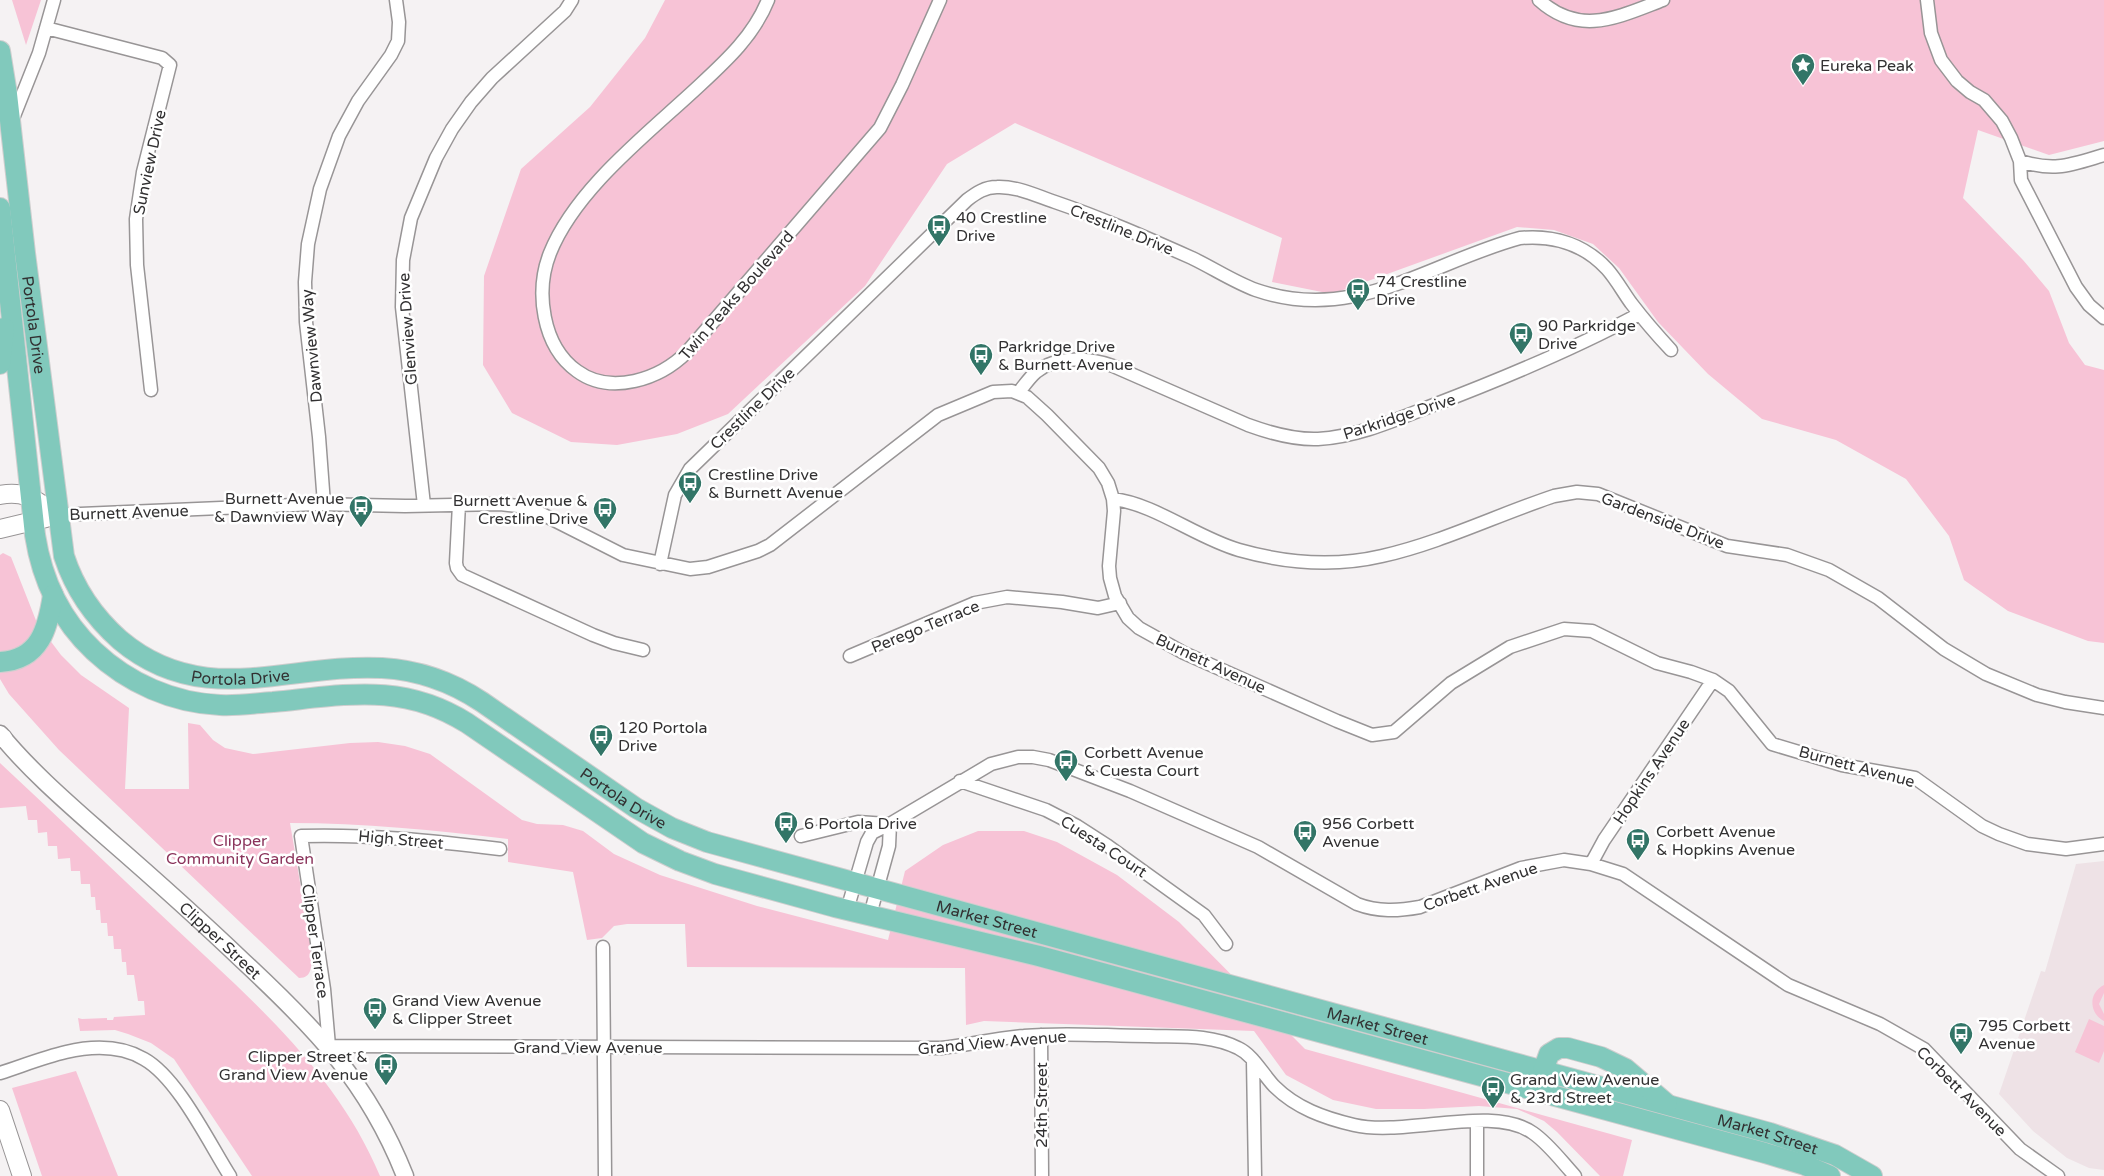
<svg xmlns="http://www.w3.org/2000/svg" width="2104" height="1176" viewBox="0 0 2104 1176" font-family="'Varela Round',sans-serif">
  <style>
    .built { fill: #eee2e6 }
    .green { fill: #f7c3d6 }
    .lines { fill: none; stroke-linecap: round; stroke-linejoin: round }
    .minor-casing { stroke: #989596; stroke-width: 15 }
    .tertiary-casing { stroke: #989596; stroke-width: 19 }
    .secondary-casing { stroke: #989596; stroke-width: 20 }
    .primary-casing { stroke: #cecece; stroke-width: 22 }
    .minor { stroke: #fff; stroke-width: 12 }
    .tertiary { stroke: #fff; stroke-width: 16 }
    .secondary { stroke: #fff; stroke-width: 18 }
    .primary { stroke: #81c9bc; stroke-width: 20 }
    .labels { text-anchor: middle; stroke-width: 5; stroke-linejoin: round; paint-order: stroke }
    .poi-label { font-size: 16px; fill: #323132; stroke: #fff; text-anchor: start }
    .street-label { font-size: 16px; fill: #323132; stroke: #fff }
    .park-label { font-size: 16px; fill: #8a335b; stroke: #fff }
  </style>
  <rect width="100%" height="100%" fill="#f5f2f3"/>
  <path class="built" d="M 2104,861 L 2104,1170 L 2089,1168 L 2067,1158 L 2033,1131 L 1999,1094 L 2041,971 L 2045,972 L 2076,864 Z"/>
  <path class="green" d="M 12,0 L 41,0 L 26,45 Z
    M 665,0 L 2104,0 L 2104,141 L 2049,155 L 1978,130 L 1963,198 L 2023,260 L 2049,291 L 2069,343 L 2085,365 L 2104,370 L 2104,643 L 2088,641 L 2008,611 L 1964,580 L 1949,536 L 1906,479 L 1836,440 L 1762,419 L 1708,374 L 1658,322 L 1619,268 L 1593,244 L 1554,230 L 1517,227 L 1332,294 L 1272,282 L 1282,238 L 1015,123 L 947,164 L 865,286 L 728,414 L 677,434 L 617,445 L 571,442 L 512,413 L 483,365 L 484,276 L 521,169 L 590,107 L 645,38 Z
    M 3,553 L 11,557 L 37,623 L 61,655 L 81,675 L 129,708 L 125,789 L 189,789 L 188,723 L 200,725 L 213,740 L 225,748 L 253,754 L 350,743 L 378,742 L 405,746 L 430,754 L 522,820 L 537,824 L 563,825 L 583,831 L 614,854 L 660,875 L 757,906 L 888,940 L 905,871 L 943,845 L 978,831 L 1024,831 L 1057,842 L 1117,875 L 1179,922 L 1305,1049 L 1632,1140 L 1623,1176 L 1600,1176 L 1557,1132 L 1544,1121 L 1517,1109 L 1479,1106 L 1424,1109 L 1376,1109 L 1333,1100 L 1286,1075 L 1254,1031 L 984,1021 L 966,1025 L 965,968 L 687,967 L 685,924 L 627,924 L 614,926 L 602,938 L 587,940 L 573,872 L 508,862 L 508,839 C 435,830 363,823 290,823 L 312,954 C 311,965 313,978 299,978 L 59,750 L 9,694 L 0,679 L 0,555 Z
    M 0,763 C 58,817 116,873 174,927 C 253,1001 337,1073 380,1176 L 252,1176 L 174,1059 L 151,1043 L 128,1034 L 115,1030 L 80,1031 L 78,1018 L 82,1019 L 107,1018 L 107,1020 L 113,1020 L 114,1017 L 145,1015 L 144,1001 L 138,1001 L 134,975 L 127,975 L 126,962 L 122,962 L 121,949 L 114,949 L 113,936 L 108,936 L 107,923 L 101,923 L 100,910 L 96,910 L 95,897 L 91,897 L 90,884 L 81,884 L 80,871 L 71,871 L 70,858 L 58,859 L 57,846 L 48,846 L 47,832 L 38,833 L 37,820 L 28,820 L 26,806 L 0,808 Z
    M 2104,985 L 2104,993 L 2099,1004 L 2104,1014 L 2104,1021 C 2089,1013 2088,993 2104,985 Z
    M 2089,1019 L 2104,1026 L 2104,1051 L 2099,1063 L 2075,1052 Z
    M 76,1071 L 118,1176 L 42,1176 L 12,1088 Z"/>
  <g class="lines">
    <g class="minor-casing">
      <path id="minor" d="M 768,0 C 754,35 727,60 700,85 C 650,132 576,188 550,253 C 535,291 542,346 577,371 C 611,396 660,379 687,352 L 880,128 L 902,85 L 940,0
        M 1539,0 C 1580,37 1618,17 1663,0
        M 1927,0 L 1931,33 L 1941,60 L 1957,81 L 1970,92 L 1984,100 L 2002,121 L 2011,138 L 2020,161 L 2021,180 L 2076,287 L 2089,305 L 2104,318
        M 46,28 L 162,58 L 170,65 L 143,172 L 136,219 L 137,265 L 151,390
        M 12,121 L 39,53 L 54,0
        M 2020,161 C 2055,172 2070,165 2104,155
        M 1018,393 C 1024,386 1029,378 1036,372 C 1057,355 1090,358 1113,366 L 1248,425 C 1270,433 1294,440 1318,439 C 1357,437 1395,420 1431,406 C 1502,379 1572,350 1639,314
        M 1113,499 C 1155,504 1197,538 1239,550 C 1285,563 1335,567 1382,556 C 1440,543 1497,515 1554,496 L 1577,492 L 1598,494 L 1727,546 L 1787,555 L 1829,570 L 1878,598 L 1944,649 L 1986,674 L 2037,695 L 2065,702 L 2104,708
        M 324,504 L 319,437 L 306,322 L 305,282 L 308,244 L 320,189 L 339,136 L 358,101 L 391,55 L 398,41 L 399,22 L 396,0
        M 459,504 L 456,563 L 457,568 L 462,575 L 593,635 L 614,643 L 643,650
        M 424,505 L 402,307 L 403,260 L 411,218 L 436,158 L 452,129 L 471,102 L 492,78 L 565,11 L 572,0
        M 57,515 L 316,504 L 405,506 L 500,504 L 518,506 L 536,511 L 623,555 L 690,569 L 708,567 L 758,551 L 770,545 L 938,415 L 993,392 L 1012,391 L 1027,397 L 1047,415 L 1099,468 L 1108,483 L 1113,499 L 1114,511 L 1109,566 L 1110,578 L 1115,596 L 1128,618 L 1139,628 L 1184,653 L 1337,721 L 1372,735 L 1394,732 L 1451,683 L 1510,647 L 1564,629 L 1592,631 L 1657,663 L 1691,672 L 1713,680 L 1729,691 L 1772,744 L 1842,765 L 1915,778 L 1982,826 L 1999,834 L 2027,844 L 2066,849 L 2104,844
        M 660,564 L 675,495 L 690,469 L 967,200 C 976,193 985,187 997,187 C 1017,186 1037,196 1055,202 C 1102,218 1147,238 1192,258 C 1213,268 1234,282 1256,290 C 1355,324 1428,263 1520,238 C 1553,235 1584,244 1607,269 C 1616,279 1623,292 1631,303 C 1644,320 1657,335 1671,350
        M 850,656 L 975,603 L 1007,597 L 1062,602 L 1098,608 L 1120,603
        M 960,781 L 1046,810 L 1077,826 L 1108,846 L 1204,915 L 1226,944
        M 801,836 L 858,822 L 887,824
        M 500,849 C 434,841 368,834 301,836 L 324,989 L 329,1046 L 941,1048 C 969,1045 996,1038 1024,1036 C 1065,1032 1107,1036 1149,1036 C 1179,1037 1210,1034 1238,1048 C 1253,1055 1262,1073 1274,1086 C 1296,1108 1324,1118 1354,1125 C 1406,1137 1492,1104 1533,1133 C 1549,1144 1562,1162 1575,1176
        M 1591,864 L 1604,840 L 1713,680
        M 847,910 L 867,842 L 872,833 L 890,824 L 991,764 L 1018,757 L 1033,757 L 1049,760 L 1130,791 L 1258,847 L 1357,904 C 1378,912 1398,911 1420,907 L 1521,868 L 1564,860 L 1591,864 L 1623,874 L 1788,985 L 1880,1024 L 1924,1049 L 2020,1149 L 2058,1176
        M 870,915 L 889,846 L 890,824
        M 603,947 L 605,1176
        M 1041,1035 L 1042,1176
        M 1253,1060 L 1255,1176
        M 0,1073 C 22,1066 44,1057 66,1052 C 92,1046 120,1045 144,1059 C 178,1078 209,1143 230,1176
        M 1477,1121 L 1477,1176"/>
    </g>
    <g class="tertiary-casing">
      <g id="tertiary">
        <path id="s1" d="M 0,734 C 29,770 71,806 106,837 C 152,877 198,918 243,961 C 315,1028 368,1082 405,1176"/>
      </g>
    </g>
    <g class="secondary-casing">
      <path id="secondary" d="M 0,495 C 26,490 37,501 57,515
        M 0,529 L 46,518
        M 0,738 L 3,738
        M 0,1110 L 22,1176"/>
    </g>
    <g class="primary-casing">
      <g id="primary">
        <path id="s2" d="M 0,51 L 7,94 L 25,253 L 64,556 C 75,590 94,617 120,640 C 203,710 288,663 382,668 C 418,670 452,682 482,702 L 636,808 L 672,828 L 707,842 L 1770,1133 L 1835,1155 L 1872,1176"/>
        <path d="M 0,208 L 35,535 C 42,580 61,620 94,651 C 128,683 173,703 220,705 C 238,706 256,703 273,702 C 346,695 402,682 467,723 L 643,843 L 680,861 L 715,874 L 835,907 L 1039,956 L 1765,1153 L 1805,1165 L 1830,1176"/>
        <path d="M 0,364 L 4,328"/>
        <path d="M 0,662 C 40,660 48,628 53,595"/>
        <path d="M 1543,1085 L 1543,1071 L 1549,1054 L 1559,1048 L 1568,1048 L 1601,1057 L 1626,1069 L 1667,1104"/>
      </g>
    </g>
    <use href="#minor" class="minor"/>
    <use href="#tertiary" class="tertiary"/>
    <use href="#secondary" class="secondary"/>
    <use href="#primary" class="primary"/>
  </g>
  <defs>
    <g id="sight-pin" transform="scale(1.25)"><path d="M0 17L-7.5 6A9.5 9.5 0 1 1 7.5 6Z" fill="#327567" stroke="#fff"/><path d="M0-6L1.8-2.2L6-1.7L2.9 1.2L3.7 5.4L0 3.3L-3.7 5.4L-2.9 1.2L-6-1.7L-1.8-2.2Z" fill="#fff"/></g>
    <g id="bus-pin" transform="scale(1.25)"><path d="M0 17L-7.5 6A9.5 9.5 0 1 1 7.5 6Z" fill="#327567" stroke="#fff"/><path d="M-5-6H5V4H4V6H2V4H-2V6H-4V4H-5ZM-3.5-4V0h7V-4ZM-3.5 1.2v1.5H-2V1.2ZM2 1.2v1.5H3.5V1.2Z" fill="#fff"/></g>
  </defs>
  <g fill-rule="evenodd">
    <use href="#sight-pin" x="1803" y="65"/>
    <use href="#bus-pin" x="939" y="226"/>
    <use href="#bus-pin" x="1358" y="290"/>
    <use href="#bus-pin" x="1521" y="334"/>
    <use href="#bus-pin" x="981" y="355"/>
    <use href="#bus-pin" x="690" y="483"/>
    <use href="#bus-pin" x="361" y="507"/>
    <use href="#bus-pin" x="605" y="509"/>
    <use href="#bus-pin" x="601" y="736"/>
    <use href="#bus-pin" x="1066" y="761"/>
    <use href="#bus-pin" x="786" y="823"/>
    <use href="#bus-pin" x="1305" y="832"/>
    <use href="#bus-pin" x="1638" y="840"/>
    <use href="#bus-pin" x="375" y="1009"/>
    <use href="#bus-pin" x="1961" y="1034"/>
    <use href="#bus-pin" x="386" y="1065"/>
    <use href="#bus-pin" x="1493" y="1088"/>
  </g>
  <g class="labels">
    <g class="poi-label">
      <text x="1820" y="71">Eureka Peak</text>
      <text x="956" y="223">40 Crestline<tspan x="956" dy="18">Drive</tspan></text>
      <text x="1376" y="287">74 Crestline<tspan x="1376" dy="18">Drive</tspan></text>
      <text x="1538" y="331">90 Parkridge<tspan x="1538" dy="18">Drive</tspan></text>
      <text x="998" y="352">Parkridge Drive<tspan x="998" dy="18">&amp; Burnett Avenue</tspan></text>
      <text x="708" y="480">Crestline Drive<tspan x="708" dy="18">&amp; Burnett Avenue</tspan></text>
      <text x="344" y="504" text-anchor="end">Burnett Avenue<tspan x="344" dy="18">&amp; Dawnview Way</tspan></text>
      <text x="588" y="506" text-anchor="end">Burnett Avenue &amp;<tspan x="588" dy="18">Crestline Drive</tspan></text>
      <text x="618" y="733">120 Portola<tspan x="618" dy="18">Drive</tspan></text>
      <text x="1084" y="758">Corbett Avenue<tspan x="1084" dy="18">&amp; Cuesta Court</tspan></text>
      <text x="804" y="829">6 Portola Drive</text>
      <text x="1322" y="829">956 Corbett<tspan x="1322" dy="18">Avenue</tspan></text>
      <text x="1656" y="837">Corbett Avenue<tspan x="1656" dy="18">&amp; Hopkins Avenue</tspan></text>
      <text x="392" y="1006">Grand View Avenue<tspan x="392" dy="18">&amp; Clipper Street</tspan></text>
      <text x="1978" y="1031">795 Corbett<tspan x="1978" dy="18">Avenue</tspan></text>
      <text x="368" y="1062" text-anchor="end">Clipper Street &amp;<tspan x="368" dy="18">Grand View Avenue</tspan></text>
      <text x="1510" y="1085">Grand View Avenue<tspan x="1510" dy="18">&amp; 23rd Street</tspan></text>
    </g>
    <g class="street-label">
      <text transform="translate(149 162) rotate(-78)" y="6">Sunview Drive</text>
      <text transform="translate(1122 229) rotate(22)" y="6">Crestline Drive</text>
      <text transform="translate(736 295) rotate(-49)" y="6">Twin Peaks Boulevard</text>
      <text dy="6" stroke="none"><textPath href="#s2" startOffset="276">Portola Drive</textPath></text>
      <text transform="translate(407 329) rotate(-94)" y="6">Glenview Drive</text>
      <text transform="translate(311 346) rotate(-95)" y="6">Dawnview Way</text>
      <text transform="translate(752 408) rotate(-44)" y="6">Crestline Drive</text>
      <text transform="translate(1399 416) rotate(-18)" y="6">Parkridge Drive</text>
      <text transform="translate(129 512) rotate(-2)" y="6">Burnett Avenue</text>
      <text transform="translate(1663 520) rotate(21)" y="6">Gardenside Drive</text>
      <text transform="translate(925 626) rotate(-22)" y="6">Perego Terrace</text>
      <text transform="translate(1211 663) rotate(25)" y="6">Burnett Avenue</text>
      <text dy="6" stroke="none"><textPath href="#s2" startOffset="741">Portola Drive</textPath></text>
      <text transform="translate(1857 766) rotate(15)" y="6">Burnett Avenue</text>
      <text transform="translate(1651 771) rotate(-56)" y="6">Hopkins Avenue</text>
      <text dy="6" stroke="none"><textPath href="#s2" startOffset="1161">Portola Drive</textPath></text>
      <text transform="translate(401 839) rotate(5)" y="6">High Street</text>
      <text transform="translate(1104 846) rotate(33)" y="6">Cuesta Court</text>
      <text transform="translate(1480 886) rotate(-19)" y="6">Corbett Avenue</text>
      <text dy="6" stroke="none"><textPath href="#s2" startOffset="1546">Market Street</textPath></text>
      <text dy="6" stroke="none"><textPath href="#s1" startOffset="302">Clipper Street</textPath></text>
      <text transform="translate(316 941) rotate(82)" y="6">Clipper Terrace</text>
      <text dy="6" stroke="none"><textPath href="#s2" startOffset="1951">Market Street</textPath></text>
      <text transform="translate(992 1042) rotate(-5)" y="6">Grand View Avenue</text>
      <text x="588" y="1053">Grand View Avenue</text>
      <text transform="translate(1962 1091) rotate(45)" y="6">Corbett Avenue</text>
      <text transform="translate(1041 1105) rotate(-90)" y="6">24th Street</text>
      <text dy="6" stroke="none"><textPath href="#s2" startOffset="2356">Market Street</textPath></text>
    </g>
    <g class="park-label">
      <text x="240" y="846">Clipper<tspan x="240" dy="18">Community Garden</tspan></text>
    </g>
  </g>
</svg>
